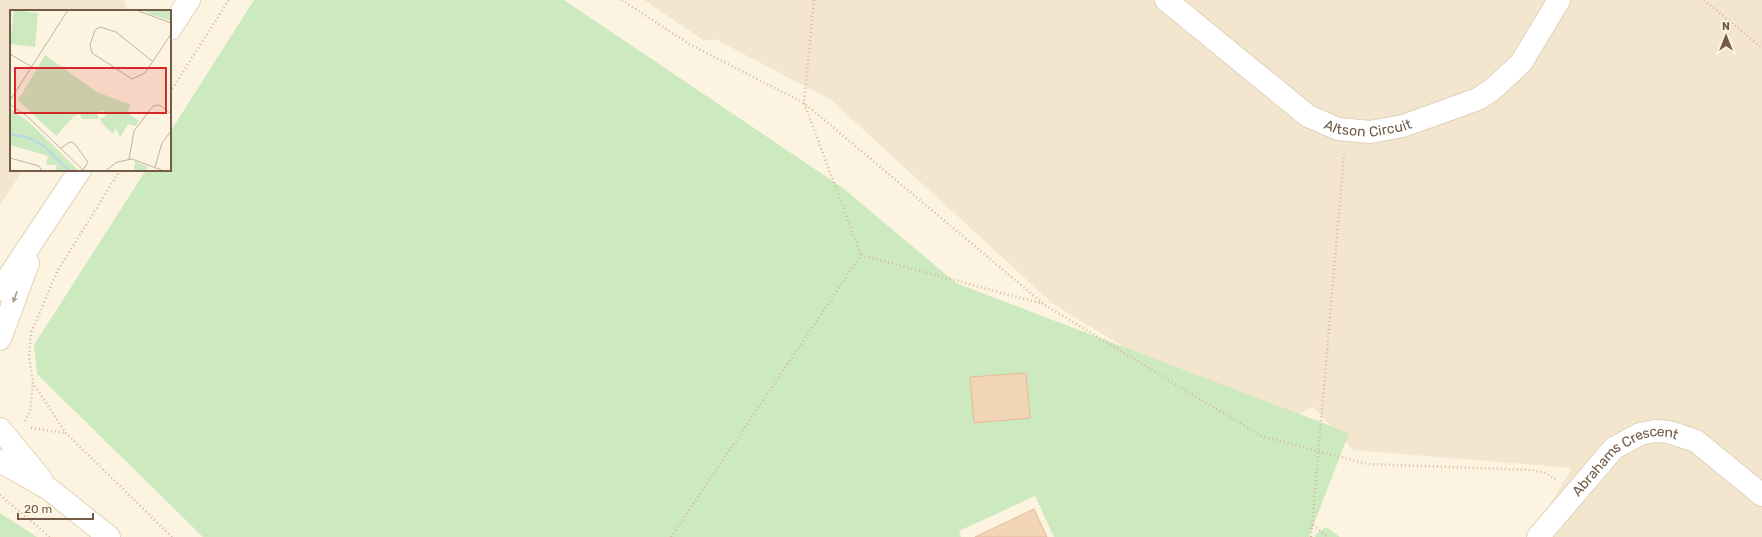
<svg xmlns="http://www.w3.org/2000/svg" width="1762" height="537" viewBox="0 0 1762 537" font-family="Rubik,sans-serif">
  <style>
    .residential { fill: #f4e6ce }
    .green { fill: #cce9bf }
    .building { fill: #f2d4b7; stroke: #e5bc98 }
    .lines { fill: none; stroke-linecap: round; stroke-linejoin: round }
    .street-casing { stroke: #e0d1bc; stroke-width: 24 }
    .secondary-casing { stroke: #e5d2ba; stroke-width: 24 }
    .path { stroke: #d6b89b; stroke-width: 2.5; stroke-dasharray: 1 3; stroke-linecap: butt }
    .street { stroke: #fff; stroke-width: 22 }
    .secondary { stroke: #fff; stroke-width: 22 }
    .oneway { fill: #ab9d91 }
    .labels { text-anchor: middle; stroke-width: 3; stroke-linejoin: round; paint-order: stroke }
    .street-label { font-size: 14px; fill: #735b47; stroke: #fff8e6 }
    .inset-river { fill: none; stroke: #b5dae5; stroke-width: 2 }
    .inset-road { fill: none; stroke: #c1b29e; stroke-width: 1 }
    .view { fill: #d62828; fill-opacity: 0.15; stroke: #d62828; stroke-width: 2 }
    .inset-edge { fill: none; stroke: #735b47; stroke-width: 2 }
  </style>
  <rect width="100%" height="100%" fill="#fcf4e0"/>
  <path class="residential" d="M 0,0 L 124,0 L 127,11 L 11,11 L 11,170 L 23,170 L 0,205 Z
    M 644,0 L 1762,0 L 1762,537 L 1531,537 L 1572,468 L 1353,450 L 1313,407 L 1262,431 L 1053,304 L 831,100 L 715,39 L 705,41 Z"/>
  <path class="green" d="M 254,0 L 564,0 L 843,188 L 956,283 L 1349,433 L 1309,537 L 1054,537 L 1035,496 L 959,531 L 961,537 L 203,537 L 37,374 L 34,345 L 146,170 L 170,170 L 170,132 Z
    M 0,513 L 37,537 L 0,537 Z
    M 1326,527 L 1340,537 L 1315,537 L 1316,534 Z"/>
  <path class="building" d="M 1026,373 L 1030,418 L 974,423 L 970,377 Z
    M 1034,509 L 1047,537 L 975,537 Z"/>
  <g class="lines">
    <g class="street-casing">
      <g id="street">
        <path id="s1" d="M 1166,0 L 1308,116 L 1338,129 L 1370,132 L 1403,126 L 1478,99 L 1493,89 L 1521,63 L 1559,0"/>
        <path id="s2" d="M 1538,537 L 1614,448 L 1640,434 L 1655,431 L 1669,432 L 1696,441 L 1762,495"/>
      </g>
    </g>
    <g class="secondary-casing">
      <path id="secondary" d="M 170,29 L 189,0
        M 0,290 L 80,170
        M 0,339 L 28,263
        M 0,429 L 41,479
        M 0,461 L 49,489 L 109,537"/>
    </g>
    <path class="path" d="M 622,0 L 689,44 L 804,103 L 1045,305 L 1261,436 L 1367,464 L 1532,470 L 1546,473 L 1556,480
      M 814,0 L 804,103 L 861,255
      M 1704,0 L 1762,48
      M 170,92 L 229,0
      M 120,170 L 57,272 L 31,333 L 29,356 L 33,383 L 66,433 L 172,537
      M 25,421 L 30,412 L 33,384
      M 31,428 L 65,433
      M 0,495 L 50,537
      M 1313,525 L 1328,537
      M 671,537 L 861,255 L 1043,304
      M 1311,537 L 1344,154"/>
    <use href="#street" class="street"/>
    <use href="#secondary" class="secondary"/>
  </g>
  <defs><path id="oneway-solid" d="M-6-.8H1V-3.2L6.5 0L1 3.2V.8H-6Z"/></defs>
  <use class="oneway" href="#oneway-solid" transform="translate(15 297) rotate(110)"/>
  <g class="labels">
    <g class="street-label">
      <text dy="5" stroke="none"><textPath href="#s1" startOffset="246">Altson Circuit</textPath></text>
      <text dy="5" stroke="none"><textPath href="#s2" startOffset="121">Abrahams Crescent</textPath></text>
    </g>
  </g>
  <g transform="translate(10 10)">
    <rect width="161" height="161" fill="#fcf4e0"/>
    <path d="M 4,0 L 28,3 L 25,37 L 0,34 ZM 133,0 L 161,0 L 161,11 L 140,4 ZM 35,45 L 87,82 L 121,95 L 117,103 L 129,111 L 126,116 L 118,114 L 110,128 L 108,121 L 105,119 L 103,124 L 91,112 L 90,109 L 96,106 L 94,100 L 87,103 L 89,109 L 72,109 L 70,104 L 64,106 L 46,126 L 8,90 ZM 0,99 L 19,112 L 69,161 L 45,161 L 47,155 L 36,155 L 38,146 L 0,135 ZM 125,151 L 138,157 L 136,161 L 124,161 Z" fill="#cce9bf"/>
    <path class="inset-river" d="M 0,124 L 19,128 L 34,136 L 59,161"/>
    <path class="inset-road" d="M 126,0 L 161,13M 0,44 L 22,57M 142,51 L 106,22 L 90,17 L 85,20 L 80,35 L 82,43 L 122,69 L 135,63 L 161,24M 1,89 L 58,0M 1,95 L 18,107 L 74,161M 51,138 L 60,132 L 64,133 L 78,152 L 73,160M 0,148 L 29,156 L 32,161M 119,149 L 124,121 L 143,96 L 150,95 L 161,104M 145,157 L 152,133 L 161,121M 95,161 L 107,152 L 122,149 L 154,161"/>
    <path class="view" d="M 5,58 L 156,58 L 156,103 L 5,103 Z"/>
    <rect width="161" height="161" class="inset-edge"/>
  </g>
  <g transform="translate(1726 36)" stroke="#fff8e6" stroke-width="3" paint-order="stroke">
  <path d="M0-3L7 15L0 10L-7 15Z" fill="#735b47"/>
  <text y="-6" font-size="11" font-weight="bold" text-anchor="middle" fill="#735b47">N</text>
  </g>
  <path d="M18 513v6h75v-6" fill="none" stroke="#735b47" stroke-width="2"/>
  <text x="24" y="513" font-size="12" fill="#735b47" stroke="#fff8e6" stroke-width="3" paint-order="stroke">20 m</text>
</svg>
